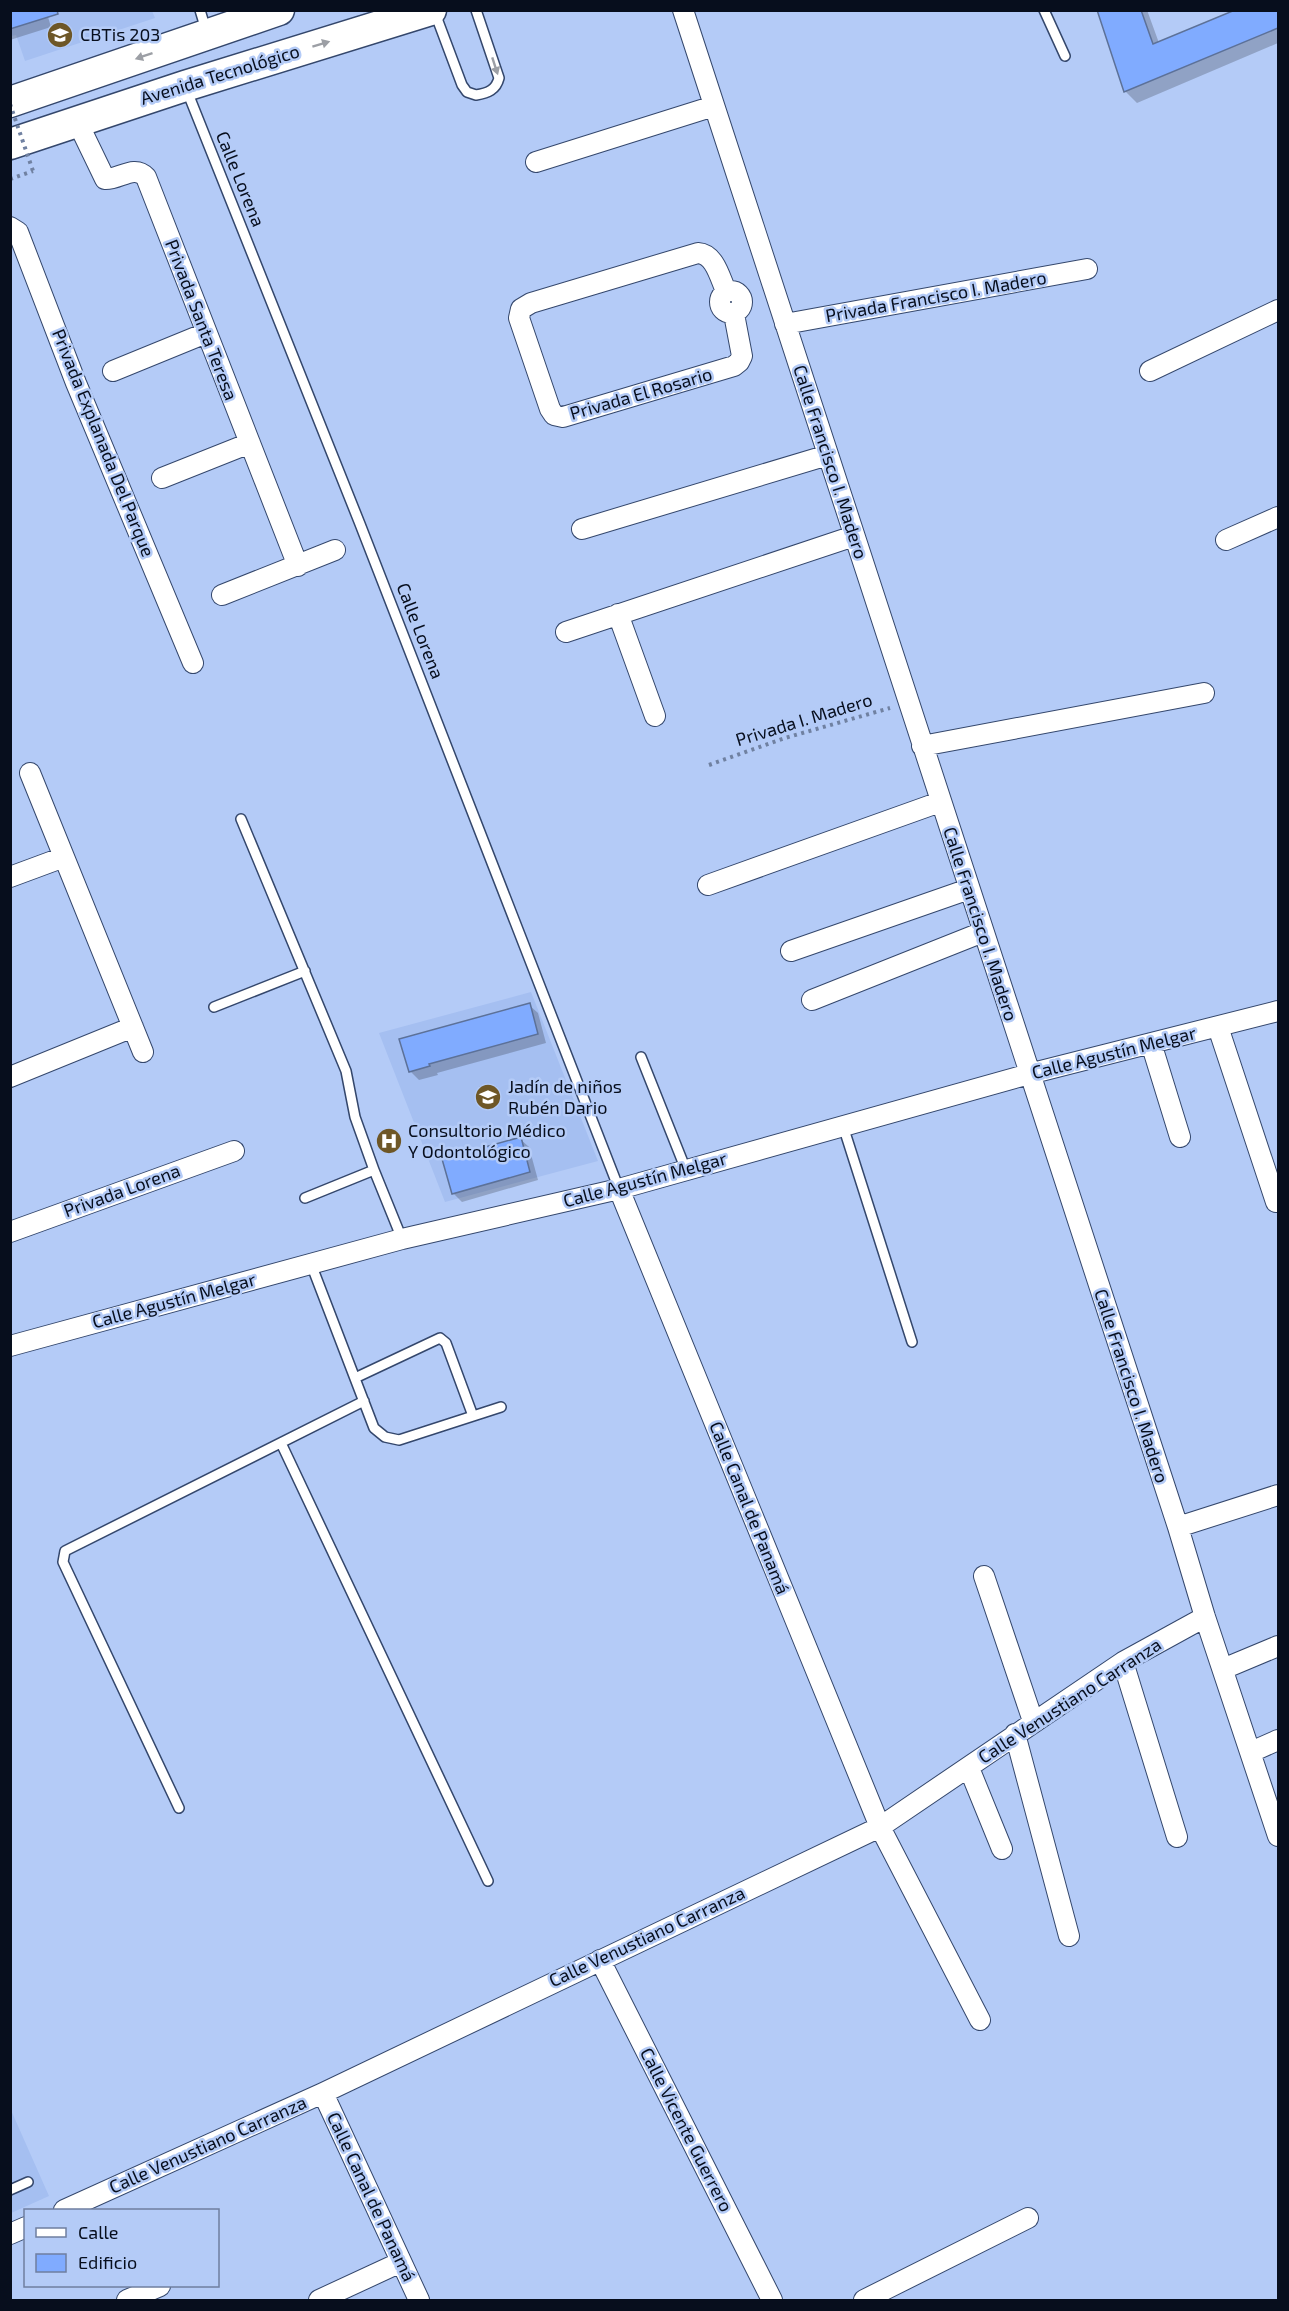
<svg xmlns="http://www.w3.org/2000/svg" width="1289" height="2311" viewBox="0 0 1289 2311" font-family="'Exo 2',sans-serif">
  <style>
    .built { fill: #a5bff1 }
    .shadow { fill: #0003 }
    .building { fill: #80abff; stroke: #5c7198; stroke-width: 1.5 }
    .lines { fill: none; stroke-linecap: round; stroke-linejoin: round }
    .service-casing { stroke: #34476c; stroke-width: 12 }
    .minor-casing { stroke: #34476c; stroke-width: 22 }
    .primary-casing { stroke: #34476c; stroke-width: 33 }
    .path { stroke: #7081a1; stroke-width: 4; stroke-dasharray: 3 4.5; stroke-linecap: butt }
    .service { stroke: #fff; stroke-width: 9 }
    .minor { stroke: #fff; stroke-width: 20 }
    .primary { stroke: #fff; stroke-width: 30 }
    .path-bridge { stroke: #7081a1; stroke-width: 4; stroke-dasharray: 3 4.5; stroke-linecap: butt }
    .oneway { fill: #9c9fa5 }
    .labels { text-anchor: middle; stroke-width: 5; stroke-linejoin: round; paint-order: stroke }
    .poi-label { font-size: 18px; fill: #070e1d; stroke: #b4cbf7; text-anchor: start }
    .street-label { font-size: 18px; fill: #070e1d; stroke: #b4cbf7 }
  </style>
  <rect width="100%" height="100%" fill="#b4cbf7"/>
  <path class="built" d="M 10,11 L 152,11 L 155,18 L 25,61 L 16,35 L 11,36 Z
    M 531,992 L 598,1161 L 445,1202 L 379,1033 Z
    M 10,2108 L 49,2196 L 11,2213 L 10,2213 Z"/>
  <path class="shadow" d="M 10,10 L 46,10 L 51,27 L 10,40 Z
    M 1099,10 L 1147,10 L 1159,43 L 1238,11 L 1278,10 L 1278,43 L 1137,103 L 1126,92 Z
    M 529,1005 L 538,1013 L 546,1043 L 437,1073 L 438,1075 L 419,1080 L 411,1072 L 401,1040 Z
    M 520,1139 L 529,1147 L 538,1180 L 462,1202 L 453,1193 Z"/>
  <path class="building" d="M 10,10 L 57,10 L 58,14 L 10,29 Z
    M 1097,10 L 1141,10 L 1153,44 L 1235,10 L 1278,10 L 1278,28 L 1124,92 Z
    M 530,1003 L 538,1034 L 429,1064 L 430,1066 L 409,1072 L 399,1039 Z
    M 521,1137 L 530,1172 L 452,1194 L 442,1159 Z"/>
  <g class="lines">
    <g class="service-casing">
      <path id="service" d="M 200,10 L 206,30
        M 1044,10 L 1065,56
        M 435,13 L 462,85 L 467,92 L 476,95 C 488,93 496,90 499,78 L 476,10
        M 187,91 L 360,524 L 619,1189
        M 241,819 L 346,1071 L 355,1117 L 374,1170 L 402,1239
        M 214,1007 L 305,971
        M 641,1057 L 686,1170
        M 843,1126 L 912,1342
        M 305,1198 L 374,1170
        M 311,1264 L 374,1428 L 385,1437 L 399,1440 L 501,1407
        M 355,1378 L 440,1338 L 446,1343 L 473,1416
        M 281,1443 L 488,1881
        M 179,1808 L 63,1562 L 65,1551 L 364,1401
        M 10,2190 L 28,2182"/>
    </g>
    <g class="minor-casing">
      <path id="minor" d="M 683,10 L 1178,1527 L 1205,1617 L 1278,1836
        M 77,121 L 105,179 C 119,180 134,164 146,177 L 298,566
        M 536,162 L 714,106
        M 10,227 L 18,232 L 76,383 L 193,663
        M720 302a11 11 0 1 1 22 0a11 11 0 1 1-22 0Z
        M 726,291 C 720,278 715,254 698,253 L 531,303 L 521,309 L 519,318 L 550,409 L 554,415 L 563,417 L 734,366 L 739,362 L 742,356 L 734,314
        M 785,324 L 1087,269
        M 113,371 L 206,333
        M 1150,371 L 1278,310
        M 162,478 L 250,443
        M 582,529 L 828,455
        M 1226,540 L 1278,517
        M 222,595 L 335,550
        M 618,614 L 655,716
        M 566,632 L 854,536
        M 922,746 L 1204,693
        M 30,773 L 143,1052
        M 10,877 L 64,857
        M 708,885 L 940,802
        M 791,951 L 969,889
        M 812,1000 L 983,932
        M 1218,1027 L 1276,1202
        M 1151,1043 L 1180,1137
        M 10,1077 L 133,1027
        M 619,1189 L 880,1827 L 980,2020
        M 10,1232 L 234,1151
        M 10,1346 L 402,1239 L 619,1189 L 1029,1074 L 1278,1011
        M 1178,1527 L 1278,1495
        M 984,1576 L 1033,1721
        M 1123,1662 L 1177,1837
        M 1223,1669 L 1278,1646
        M 1015,1734 L 1069,1936
        M 1251,1752 L 1278,1740
        M 969,1768 L 1002,1849
        M 600,1960 L 772,2300
        M 323,2093 L 419,2300
        M 64,2210 L 323,2093 L 880,1827 L 1123,1662 L 1205,1617
        M 10,2234 L 26,2227
        M 127,2300 L 160,2286
        M 319,2300 L 401,2262
        M 864,2300 L 1028,2218"/>
    </g>
    <g class="primary-casing">
      <path id="primary" d="M 10,102 L 279,10
        M 10,144 L 185,86 L 431,10"/>
    </g>
    <path class="path" d="M 10,179 L 33,171
      M 709,765 L 785,738 L 890,708"/>
    <use href="#service" class="service"/>
    <use href="#minor" class="minor"/>
    <use href="#primary" class="primary"/>
    <path class="path-bridge" d="M 10,104 L 33,171"/>
  </g>
  <defs><path id="oneway-solid" d="M-6-.8H1V-3.2L6.5 0L1 3.2V.8H-6Z" transform="scale(1.5)"/></defs>
  <g class="oneway">
    <use href="#oneway-solid" transform="translate(321 44) rotate(-17)"/>
    <use href="#oneway-solid" transform="translate(144 56) rotate(161)"/>
    <use href="#oneway-solid" transform="translate(495 66) rotate(72)"/>
  </g>
  <defs>
    <g id="school-disc" transform="scale(1.35)"><circle r="9.5" fill="#6e5727" stroke="#b4cbf7"/><path d="M0-5L7-2L0 1L-7-2ZM-4 1L0 2.5L4 1V4Q0 6-4 4Z" fill="#fff"/></g>
    <g id="hospital-disc" transform="scale(1.35)"><circle r="9.5" fill="#6e5727" stroke="#b4cbf7"/><path d="M-5-5h3v3.5h4V-5h3V5h-3V1.5h-4V5h-3Z" fill="#fff"/></g>
  </defs>
  <g fill-rule="evenodd">
    <use href="#school-disc" x="60" y="35"/>
    <use href="#school-disc" x="488" y="1097"/>
    <use href="#hospital-disc" x="389" y="1141"/>
  </g>
  <g class="labels">
    <g class="poi-label">
      <text x="80" y="41">CBTis 203</text>
      <text x="508" y="1093">Jadín de niños<tspan x="508" dy="21">Rubén Dario</tspan></text>
      <text x="408" y="1137">Consultorio Médico<tspan x="408" dy="21">Y Odontológico</tspan></text>
    </g>
    <g class="street-label">
      <text transform="translate(220 75) rotate(-17)" y="6">Avenida Tecnológico</text>
      <text transform="translate(240 179) rotate(68)" y="6">Calle Lorena</text>
      <text transform="translate(936 297) rotate(-10)" y="6">Privada Francisco I. Madero</text>
      <text transform="translate(201 320) rotate(69)" y="6">Privada Santa Teresa</text>
      <text transform="translate(641 394) rotate(-16)" y="6">Privada El Rosario</text>
      <text transform="translate(103 443) rotate(68)" y="6">Privada Explanada Del Parque</text>
      <text transform="translate(830 462) rotate(72)" y="6">Calle Francisco I. Madero</text>
      <text transform="translate(420 631) rotate(69)" y="6">Calle Lorena</text>
      <text transform="translate(804 720) rotate(-17)" y="6">Privada I. Madero</text>
      <text transform="translate(980 924) rotate(72)" y="6">Calle Francisco I. Madero</text>
      <text transform="translate(1114 1053) rotate(-14)" y="6">Calle Agustín Melgar</text>
      <text transform="translate(645 1180) rotate(-15)" y="6">Calle Agustín Melgar</text>
      <text transform="translate(122 1191) rotate(-20)" y="6">Privada Lorena</text>
      <text transform="translate(174 1301) rotate(-15)" y="6">Calle Agustín Melgar</text>
      <text transform="translate(1131 1386) rotate(72)" y="6">Calle Francisco I. Madero</text>
      <text transform="translate(749 1508) rotate(68)" y="6">Calle Canal de Panamá</text>
      <text transform="translate(1070 1701) rotate(-33)" y="6">Calle Venustiano Carranza</text>
      <text transform="translate(647 1937) rotate(-25)" y="6">Calle Venustiano Carranza</text>
      <text transform="translate(686 2130) rotate(63)" y="6">Calle Vicente Guerrero</text>
      <text transform="translate(208 2145) rotate(-24)" y="6">Calle Venustiano Carranza</text>
      <text transform="translate(371 2197) rotate(65)" y="6">Calle Canal de Panamá</text>
    </g>
  </g>
  <rect width="1289" height="2311" fill="none" stroke="#070e1d" stroke-width="24"/>
  <rect x="24" y="2209" width="195" height="78" fill="#b4cbf7" stroke="#6f7fa0" stroke-width="1.5"/>
  <rect x="36" y="2228" width="30" height="9" fill="#ffffff" stroke="#6f7fa0" stroke-width="1.5"/>
  <text x="78" y="2239" font-size="18" fill="#070e1d">Calle</text>
  <rect x="36" y="2254" width="30" height="18" fill="#80abff" stroke="#6f7fa0" stroke-width="1.5"/>
  <text x="78" y="2269" font-size="18" fill="#070e1d">Edificio</text>
</svg>
